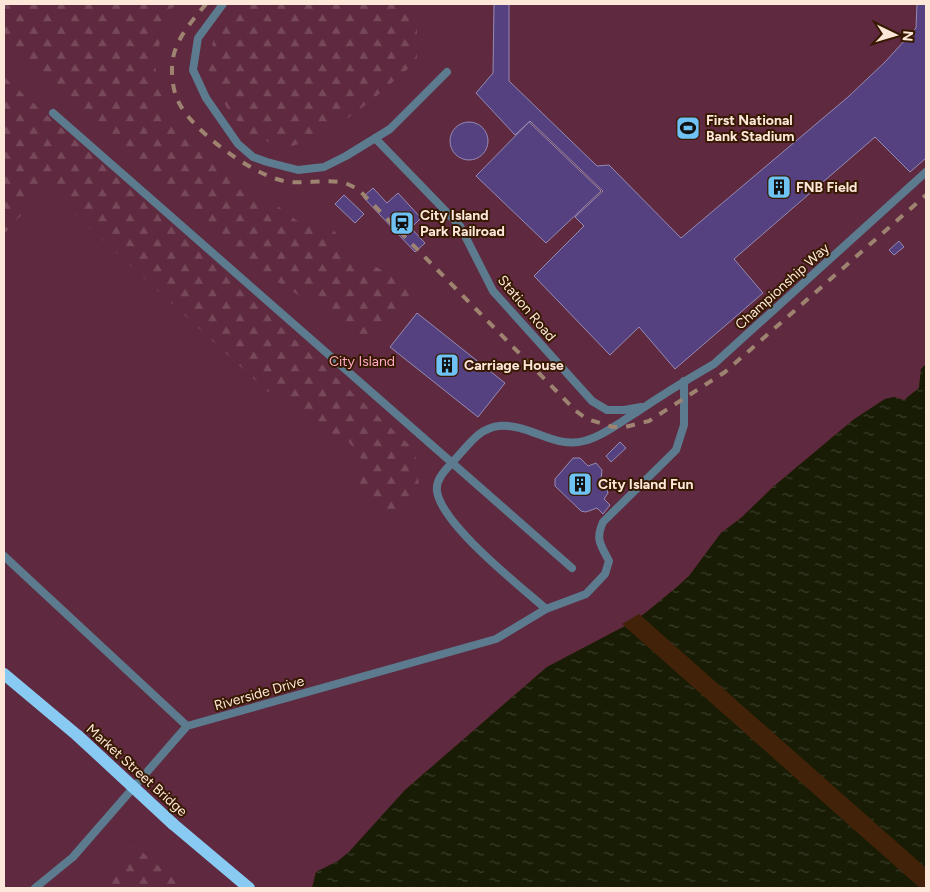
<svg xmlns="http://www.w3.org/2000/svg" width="930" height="892" viewBox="0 0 930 892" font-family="Figtree,sans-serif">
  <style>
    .green { fill: #5f293f }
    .forest { fill: url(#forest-firs) }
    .water { fill: url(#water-ripples) }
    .pier { fill: #422309 }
    .building { fill: #564180; stroke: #958bb3 }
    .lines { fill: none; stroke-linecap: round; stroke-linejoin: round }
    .service { stroke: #5c7b8f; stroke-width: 8 }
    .primary { stroke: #89caf3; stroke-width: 12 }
    .rail { stroke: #9e8470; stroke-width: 4; stroke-dasharray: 9 9; stroke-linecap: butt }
    .primary-bridge { stroke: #89caf3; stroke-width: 12 }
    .labels { text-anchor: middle; stroke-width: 4; stroke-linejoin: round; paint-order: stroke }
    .poi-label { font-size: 14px; font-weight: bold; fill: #fce7d9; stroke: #371900; text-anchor: start }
    .street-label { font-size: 14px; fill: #fce7d9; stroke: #371900 }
    .park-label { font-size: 14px; fill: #ffa9c8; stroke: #371900 }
  </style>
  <defs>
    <pattern id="forest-firs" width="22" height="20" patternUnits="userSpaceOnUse" patternTransform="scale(1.25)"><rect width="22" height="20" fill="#5f293f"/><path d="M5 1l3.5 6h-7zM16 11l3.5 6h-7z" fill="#77485a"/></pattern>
    <pattern id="water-ripples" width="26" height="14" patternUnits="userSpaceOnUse" patternTransform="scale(1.25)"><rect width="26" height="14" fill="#191c05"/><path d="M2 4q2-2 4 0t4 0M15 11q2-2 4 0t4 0" fill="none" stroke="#3b3d29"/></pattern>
  </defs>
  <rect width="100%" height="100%" fill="#422309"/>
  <path class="green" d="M 4,4 L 926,4 L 926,364 L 921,369 L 919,388 L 904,400 L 894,397 L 885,399 L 853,420 L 773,487 L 741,518 L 721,533 L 689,576 L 677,587 L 644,614 L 625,626 L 547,667 L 405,790 L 349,852 L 338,861 L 316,872 L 312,888 L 4,888 Z"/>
  <path class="forest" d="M 4,4 L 176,4 L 165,16 L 155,66 L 166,113 L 251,186 L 304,226 L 326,223 L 339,236 L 345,252 L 415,286 L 381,340 L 357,336 L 311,303 L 254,267 L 4,38 Z
    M 248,4 L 408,4 L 417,24 L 417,61 L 372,100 L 324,136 L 289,147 L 251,137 L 230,113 L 208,75 L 214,34 Z
    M 4,77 L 153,209 L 415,450 L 420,496 L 389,523 L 359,485 L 365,464 L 346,438 L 324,435 L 315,430 L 286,400 L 267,391 L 46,188 L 4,234 Z
    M 134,845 L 185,888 L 91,888 Z"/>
  <path class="water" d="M 926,364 L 926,888 L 312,888 L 316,872 L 338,861 L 349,852 L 405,790 L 547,667 L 625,626 L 644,614 L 677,587 L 689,576 L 721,533 L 741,518 L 773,487 L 853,420 L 885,399 L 894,397 L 904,400 L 919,388 L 921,369 Z"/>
  <path class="pier" d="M 639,614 L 926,868 L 926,888 L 920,888 L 622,624 Z"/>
  <path class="building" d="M 494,4 L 509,4 L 509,81 L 597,166 L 609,165 L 681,238 L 848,97 L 885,62 L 916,28 L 917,4 L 926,4 L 926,158 L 910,172 L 875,137 L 734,259 L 763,293 L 675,369 L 639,327 L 610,355 L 534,276 L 584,226 L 575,217 L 603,191 L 530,121 L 515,135 L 476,93 L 493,73 Z
    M 529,122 L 601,191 L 546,243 L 476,176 Z
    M450 141a19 19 0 1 1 38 0a19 19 0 1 1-38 0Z
    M 373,188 L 387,203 L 398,193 L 421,218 L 411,228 L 425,243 L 415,252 L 363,197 Z
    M 344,195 L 364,214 L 355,223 L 335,204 Z
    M 899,241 L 904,247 L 894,255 L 889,250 Z
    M 417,313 L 505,383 L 478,417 L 390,347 Z
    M 620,442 L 626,448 L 611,462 L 606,456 Z
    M 573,458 L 580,458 L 588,466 L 596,463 L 602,470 L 601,479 L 605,483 L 608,493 L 604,499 L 610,505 L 603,514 L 597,508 L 586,512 L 581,511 L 555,486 L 555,479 Z"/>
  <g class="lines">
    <path class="service" d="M 223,4 L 198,38 L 193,70 L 206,98 L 238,144 L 253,157 L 267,162 L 298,170 L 324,167 L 346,156 L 390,129 L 447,72
      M 53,113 L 572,568
      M 375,138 L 460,226 L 493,291 L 592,401 L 607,410 L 624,410 L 641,407
      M 4,556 L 187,726
      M 546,609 C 520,586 441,524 437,491 C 435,477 450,466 458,456 C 470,443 480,428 499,426 C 529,423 554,449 584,441 C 603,436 620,422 637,412 C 662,395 688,379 714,364 L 926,172
      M 35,888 L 73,857 L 187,726 L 496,639 L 546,609 L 586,594 L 605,574 L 609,561 C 601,545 595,540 603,522 L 676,450 L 684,425 L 684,381"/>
    <path class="primary" d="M 4,674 L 78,736
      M 173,824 L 249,888"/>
    <path class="rail" d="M 206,4 C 193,20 177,37 173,58 C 171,69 172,85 176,96 C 186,127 249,172 280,180 C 300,186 324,178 344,183 C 349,184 353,187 358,189 L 576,411 L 587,419 L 613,427 L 625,427 L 649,421 L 725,372 L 926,195"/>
    <path class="primary-bridge" d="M 78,736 L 173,824"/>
  </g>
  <defs>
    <g id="stadium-square" transform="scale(1.25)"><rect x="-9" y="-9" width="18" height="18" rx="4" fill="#6fc2f4" stroke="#371900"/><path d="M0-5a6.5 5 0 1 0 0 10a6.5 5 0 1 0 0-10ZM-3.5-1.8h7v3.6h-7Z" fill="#111"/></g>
    <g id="building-square" transform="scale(1.25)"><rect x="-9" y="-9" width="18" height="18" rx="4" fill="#6fc2f4" stroke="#371900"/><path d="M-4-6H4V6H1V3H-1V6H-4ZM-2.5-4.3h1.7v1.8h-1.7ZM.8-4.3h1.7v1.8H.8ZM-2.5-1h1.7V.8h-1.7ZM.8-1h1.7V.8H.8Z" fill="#111"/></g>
    <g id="station-square" transform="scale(1.25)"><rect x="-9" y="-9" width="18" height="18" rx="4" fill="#6fc2f4" stroke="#371900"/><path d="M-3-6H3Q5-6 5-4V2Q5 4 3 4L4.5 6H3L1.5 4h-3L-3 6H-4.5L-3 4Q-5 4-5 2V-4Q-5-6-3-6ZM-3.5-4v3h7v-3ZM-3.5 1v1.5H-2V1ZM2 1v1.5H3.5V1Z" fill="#111"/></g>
  </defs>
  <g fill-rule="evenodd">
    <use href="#stadium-square" x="688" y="128"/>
    <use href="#building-square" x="779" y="187"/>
    <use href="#station-square" x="402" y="223"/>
    <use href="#building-square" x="447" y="365"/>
    <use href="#building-square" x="580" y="484"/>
  </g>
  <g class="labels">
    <g class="poi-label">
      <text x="706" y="125">First National<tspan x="706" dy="16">Bank Stadium</tspan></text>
      <text x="796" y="192">FNB Field</text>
      <text x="420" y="220">City Island<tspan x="420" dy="16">Park Railroad</tspan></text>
      <text x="464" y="370">Carriage House</text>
      <text x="598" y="489">City Island Fun</text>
    </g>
    <g class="street-label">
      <text transform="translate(782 286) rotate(-42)" y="5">Championship Way</text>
      <text transform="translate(527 308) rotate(50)" y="5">Station Road</text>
      <text transform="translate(259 693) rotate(-16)" y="5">Riverside Drive</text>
      <text transform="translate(137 770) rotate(42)" y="5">Market Street Bridge</text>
    </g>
    <g class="park-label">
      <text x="362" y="366">City Island</text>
    </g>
  </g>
  <rect width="930" height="892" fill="none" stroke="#fce7d9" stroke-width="10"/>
  <g transform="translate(895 35) rotate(95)" stroke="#371900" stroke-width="4" paint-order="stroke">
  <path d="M0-4L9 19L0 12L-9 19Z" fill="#fce7d9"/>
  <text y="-8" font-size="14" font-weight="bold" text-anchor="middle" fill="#fce7d9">N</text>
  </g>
</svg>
